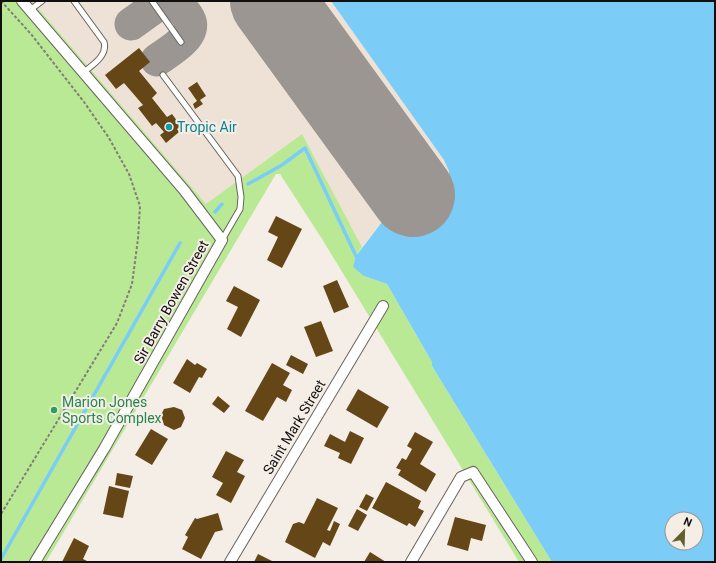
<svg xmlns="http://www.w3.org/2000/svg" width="716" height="563" viewBox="0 0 716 563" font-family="Roboto,sans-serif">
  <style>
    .built { fill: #ede2d5 }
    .green { fill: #bae995 }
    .water { fill: #7bccf6; fill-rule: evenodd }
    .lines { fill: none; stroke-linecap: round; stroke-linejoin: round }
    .stream { stroke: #7bccf6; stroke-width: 3.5 }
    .taxiway { stroke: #9b9692; stroke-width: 33 }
    .runway { stroke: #9b9692; stroke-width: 84 }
    .building { fill: #654617 }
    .lane-casing { stroke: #69645e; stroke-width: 7 }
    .street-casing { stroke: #69645e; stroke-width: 12 }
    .path { stroke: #817d78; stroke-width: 2; stroke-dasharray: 3 2; stroke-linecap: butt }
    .lane { stroke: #fff; stroke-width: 5 }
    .street { stroke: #fff; stroke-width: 10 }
    .culture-dot { fill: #0f9aa8; stroke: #f4eee7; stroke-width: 1.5 }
    .leisure-dot { fill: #2e9e5b; stroke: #f4eee7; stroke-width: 1.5 }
    .labels { text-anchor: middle; stroke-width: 4; stroke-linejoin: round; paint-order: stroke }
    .culture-label { font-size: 14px; fill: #0d838f; stroke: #f4eee7; text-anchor: start }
    .street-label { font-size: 14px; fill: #12100e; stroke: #f4eee7 }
    .leisure-label { font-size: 14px; fill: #27864d; stroke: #f4eee7; text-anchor: start }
  </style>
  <rect width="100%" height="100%" fill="#f4eee7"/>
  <path class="built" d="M 32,1 L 331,1 L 444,160 L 449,171 L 449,179 L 445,188 L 401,222 L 396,223 L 382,222 L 362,247 L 302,134 L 206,204 Z"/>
  <path class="green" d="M 1,1 L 32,1 L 206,204 L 302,134 L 362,247 L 356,256 L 364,276 L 387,284 L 432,362 L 432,366 L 552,562 L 519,562 L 322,239 L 280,174 L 276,174 L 46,562 L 1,562 Z"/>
  <path class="water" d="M 331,1 L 715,1 L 715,562 L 552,562 L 432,366 L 432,362 L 387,284 L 364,276 L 353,267 L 356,256 L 382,222 L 396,223 L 401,222 L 445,188 L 449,179 L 449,171 L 444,160 ZM 672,519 L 696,519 L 696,543 L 672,543 Z"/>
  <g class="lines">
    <path class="stream" d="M 248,184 L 282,165 L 305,148 L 356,256
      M 215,212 L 222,204
      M 1,559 L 180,243"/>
    <path class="taxiway" d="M 131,24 L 163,1
      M 157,60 C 168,52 198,36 189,19 C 186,12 179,7 175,1"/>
    <path class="runway" d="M 272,1 L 413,195"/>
  </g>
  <path class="building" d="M 139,48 L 150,62 L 139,71 L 157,93 L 152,98 L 167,117 L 172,114 L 181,126 L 177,129 L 179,132 L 166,143 L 160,135 L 164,132 L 156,123 L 152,126 L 138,108 L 143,105 L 124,83 L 116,89 L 105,75 Z
    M 197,82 L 206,96 L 200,100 L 203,104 L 195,109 L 193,104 L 197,101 L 188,88 Z
    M 276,216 L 302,229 L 282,268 L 267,260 L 278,237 L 268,232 Z
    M 337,280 L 349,307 L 334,313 L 323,286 Z
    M 234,286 L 260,300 L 241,337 L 227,329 L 238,307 L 226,301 Z
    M 321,321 L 333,351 L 316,357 L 304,327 Z
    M 291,355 L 308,364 L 303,374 L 286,365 Z
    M 187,359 L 195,365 L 197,363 L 207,369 L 202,378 L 199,377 L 190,393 L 173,383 Z
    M 272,363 L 290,373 L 283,385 L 292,390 L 286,402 L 277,397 L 263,421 L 245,411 Z
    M 358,389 L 389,407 L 377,428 L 346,410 Z
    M 218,396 L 230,406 L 224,413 L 212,404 Z
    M 174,407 L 182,410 L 185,418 L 181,427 L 174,430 L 164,425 L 161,415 L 164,409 Z
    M 151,429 L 168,439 L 152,465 L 135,455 Z
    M 350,431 L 364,438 L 351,464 L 338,458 L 340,453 L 324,446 L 330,434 L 345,442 Z
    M 415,432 L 433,442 L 420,464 L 436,474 L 426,492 L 398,475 L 401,470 L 396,468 L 402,458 L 406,460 L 412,449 L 407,446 Z
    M 226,451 L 244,460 L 237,472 L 245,476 L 231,503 L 216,495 L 223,483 L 212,477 Z
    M 117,473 L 133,476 L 130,488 L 115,485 Z
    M 386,482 L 421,501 L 418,508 L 424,511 L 415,527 L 409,523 L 407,526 L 372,508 Z
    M 109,486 L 129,491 L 123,518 L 103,514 Z
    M 366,494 L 374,498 L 367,511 L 359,507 Z
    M 317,498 L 338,508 L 327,530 L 330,531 L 334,521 L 340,524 L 330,546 L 323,542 L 315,558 L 285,542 L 293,524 L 299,522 L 304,524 Z
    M 357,509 L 367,515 L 358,531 L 348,526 Z
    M 218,513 L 223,530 L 215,532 L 201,559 L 182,549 L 188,537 L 185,535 L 195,518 L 197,519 Z
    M 455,517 L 486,525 L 482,541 L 471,538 L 468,551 L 447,545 Z
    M 74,538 L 89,546 L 83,559 L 89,562 L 62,562 Z
    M 370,552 L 386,562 L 364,562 Z
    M 258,554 L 274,562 L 254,562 Z"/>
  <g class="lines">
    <g class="lane-casing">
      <path id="lane" d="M 74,1 L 104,42 C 108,56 92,65 83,73
        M 152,1 L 181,42
        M 30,10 L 42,1
        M 163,75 L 238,176 L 241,197 L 240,209 L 222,240"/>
    </g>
    <g class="street-casing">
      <path id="street" d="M 22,1 L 184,190 L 222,240 L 104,449 L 35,562
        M 230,562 L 383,306
        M 411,562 L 461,477 L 473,472 L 532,562"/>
    </g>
    <path class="path" d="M 1,1 L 31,34 L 84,102 L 109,138 L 129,174 L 140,206 L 138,239 L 132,284 L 117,323 L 1,514"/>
    <use href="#lane" class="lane"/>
    <use href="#street" class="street"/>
  </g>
  <circle class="culture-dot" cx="169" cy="127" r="4"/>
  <circle class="leisure-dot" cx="54" cy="410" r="4"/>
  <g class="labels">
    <g class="culture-label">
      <text x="177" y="132">Tropic Air</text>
    </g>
    <g class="street-label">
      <text transform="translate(171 302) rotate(-61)" y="5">Sir Barry Bowen Street</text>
      <text transform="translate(294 427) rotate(-59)" y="5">Saint Mark Street</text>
    </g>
    <g class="leisure-label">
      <text x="62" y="407">Marion Jones<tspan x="62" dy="16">Sports Complex</tspan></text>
    </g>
  </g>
  <rect width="716" height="563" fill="none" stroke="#12100e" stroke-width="4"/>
  <g transform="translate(684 531) rotate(23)"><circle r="19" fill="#f4eee7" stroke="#9a9590"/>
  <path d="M0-3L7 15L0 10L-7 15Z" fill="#615f2c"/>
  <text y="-6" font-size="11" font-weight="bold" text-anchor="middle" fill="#12100e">N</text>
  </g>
</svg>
